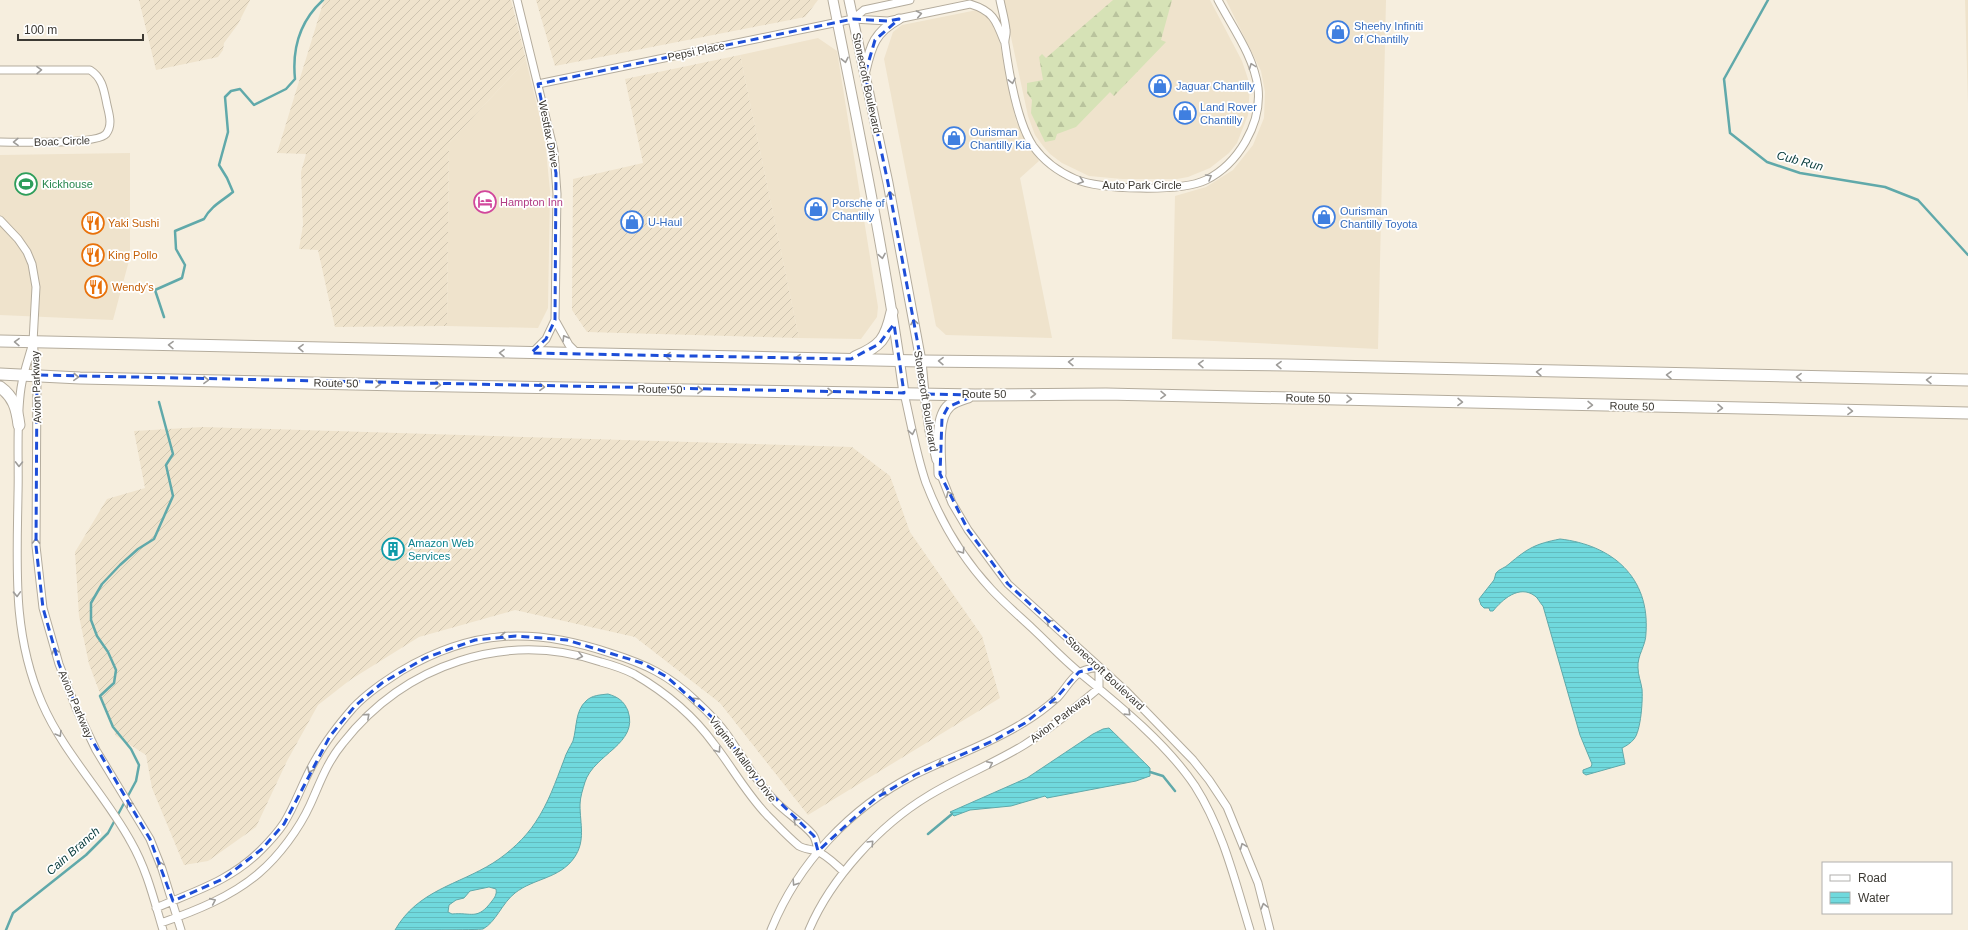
<svg xmlns="http://www.w3.org/2000/svg" width="1968" height="930" viewBox="0 0 1968 930" font-family="Helvetica,sans-serif">
  <style>
    .built { fill: #efe3cc }
    .industrial { fill: url(#industrial-furrows) }
    .forest { fill: url(#forest-firs) }
    .water { fill: url(#water-rules); stroke: #60a9aa; fill-rule: evenodd }
    .lines { fill: none; stroke-linecap: round; stroke-linejoin: round }
    .stream { stroke: #60a9aa; stroke-width: 2.5 }
    .minor-casing { stroke: #b4ac9d; stroke-width: 9 }
    .secondary-casing { stroke: #b4ac9d; stroke-width: 11 }
    .trunk-casing { stroke: #b4ac9d; stroke-width: 13 }
    .minor { stroke: #fff; stroke-width: 7 }
    .secondary { stroke: #fff; stroke-width: 9 }
    .trunk { stroke: #fff; stroke-width: 11 }
    .oneway { stroke: #9e9c99 }
    .marked { fill: none; stroke: #1d4ed8; stroke-width: 3; stroke-dasharray: 8 5; stroke-linejoin: round }
    .labels { text-anchor: middle; stroke-width: 3.5; stroke-linejoin: round; paint-order: stroke }
    .shop-label { font-size: 11px; fill: #366cbe; stroke: #fff; text-anchor: start }
    .street-label { font-size: 11px; fill: #3c3933; stroke: #fff }
    .leisure-label { font-size: 11px; fill: #27864d; stroke: #fff; text-anchor: start }
    .hotel-label { font-size: 11px; fill: #b23c85; stroke: #fff; text-anchor: start }
    .food-label { font-size: 11px; fill: #c56008; stroke: #fff; text-anchor: start }
    .culture-label { font-size: 11px; fill: #0d838f; stroke: #fff; text-anchor: start }
    .water-label { font-size: 12px; font-style: italic; fill: #104243; stroke: #fff }
  </style>
  <defs>
    <pattern id="industrial-furrows" width="10" height="10" patternUnits="userSpaceOnUse"><rect width="10" height="10" fill="#efe3cc"/><path d="M-1 1l2-2M0 10L10 0M9 11l2-2" fill="none" stroke="#cec4b0"/></pattern>
    <pattern id="forest-firs" width="22" height="20" patternUnits="userSpaceOnUse"><rect width="22" height="20" fill="#d6e2b6"/><path d="M5 1l3.5 6h-7zM16 11l3.5 6h-7z" fill="#b9c39d"/></pattern>
    <pattern id="water-rules" width="6" height="5" patternUnits="userSpaceOnUse"><rect width="6" height="5" fill="#70d9dd"/><path d="M0 2.5h6" fill="none" stroke="#62bbbe"/></pattern>
  </defs>
  <rect width="100%" height="100%" fill="#f6eede"/>
  <path class="built" d="M 1003,0 L 1210,0 L 1242,61 L 1250,85 L 1248,115 L 1237,143 L 1229,153 L 1210,168 L 1188,177 L 1177,179 L 1122,179 L 1089,176 L 1062,163 L 1050,154 L 1043,146 L 1035,135 L 1028,116 Z
    M 1226,0 L 1386,0 L 1378,349 L 1172,339 L 1175,196 L 1206,187 L 1233,170 L 1253,145 L 1264,118 L 1265,92 L 1261,71 Z
    M 1965,0 L 1968,0 L 1968,104 Z
    M 982,9 L 995,20 L 1016,121 L 1039,161 L 1020,178 L 1052,338 L 946,335 L 936,326 L 884,59 L 893,32 L 902,25 Z
    M 818,38 L 837,51 L 878,307 L 877,317 L 861,339 L 799,338 L 740,55 Z
    M 526,60 L 545,139 L 550,191 L 548,308 L 538,328 L 447,326 L 449,143 Z
    M 130,153 L 130,257 L 113,320 L 0,315 L 0,155 Z"/>
  <path class="industrial" d="M 139,0 L 250,0 L 238,24 L 224,43 L 223,50 L 218,57 L 156,70 Z
    M 324,0 L 511,0 L 526,60 L 449,143 L 447,326 L 335,327 L 318,250 L 299,249 L 303,225 L 301,172 L 306,154 L 277,153 Z
    M 536,0 L 818,0 L 805,17 L 555,66 Z
    M 740,55 L 799,338 L 587,332 L 572,310 L 573,179 L 643,163 L 625,79 Z
    M 203,427 L 852,447 L 890,476 L 910,532 L 982,636 L 1000,698 L 808,815 L 720,703 L 635,637 L 515,610 L 419,637 L 350,680 L 318,705 L 287,761 L 256,827 L 208,861 L 184,865 L 152,788 L 146,755 L 116,736 L 89,664 L 79,616 L 75,552 L 107,499 L 145,488 L 134,431 Z"/>
  <path class="forest" d="M 1113,0 L 1172,0 L 1161,40 L 1166,42 L 1114,96 L 1110,92 L 1076,127 L 1057,134 L 1055,140 L 1045,142 L 1031,113 L 1032,100 L 1027,93 L 1027,83 L 1043,80 L 1039,57 L 1042,54 L 1046,58 Z"/>
  <path class="water" d="M 1560,539 C 1612,545 1650,577 1646,633 C 1646,646 1637,655 1638,668 C 1638,675 1641,682 1642,689 C 1643,699 1641,731 1634,739 C 1631,743 1626,746 1622,748 L 1625,764 L 1586,775 L 1583,773 L 1583,770 L 1591,767 L 1592,764 L 1580,735 L 1543,606 C 1540,603 1538,598 1535,596 C 1519,584 1502,600 1493,611 L 1490,611 L 1489,608 L 1484,608 L 1481,605 L 1479,599 L 1494,580 L 1496,573 C 1499,569 1505,568 1509,564 C 1528,548 1535,544 1560,539 Z
    M 608,694 C 618,697 624,701 628,711 C 639,744 594,754 585,782 C 583,789 580,797 580,805 C 580,824 586,841 574,858 C 559,879 534,878 515,893 C 502,903 496,922 483,929 C 478,930 407,930 395,930 C 418,890 458,885 493,863 C 509,853 525,838 535,823 C 549,802 555,783 564,760 C 566,753 570,747 573,741 C 577,727 575,711 586,701 C 592,695 600,695 608,694 ZM 489,887 L 496,889 C 497,894 495,897 492,901 C 477,921 472,912 452,914 L 448,912 L 449,905 L 456,900 L 464,898 L 470,891 Z
    M 1109,728 L 1150,768 L 1150,776 L 1136,781 L 1047,798 L 1045,796 L 1011,806 L 970,810 L 954,816 L 950,812 L 1027,778 L 1093,734 L 1103,729 Z"/>
  <g class="lines">
    <path class="stream" d="M 1768,0 L 1724,79 L 1730,133 L 1767,162 L 1800,173 L 1885,187 L 1918,200 L 1968,255
      M 164,317 L 155,290 L 182,278 L 185,265 L 176,249 L 175,231 L 204,219 C 211,206 222,201 233,192 L 227,178 L 219,165 L 228,132 L 225,97 L 231,91 L 240,89 L 254,105 L 286,89 L 295,79 C 292,49 300,21 323,0
      M 1150,772 L 1163,776 L 1175,791
      M 928,834 L 952,814
      M 6,930 L 13,913 L 86,855 L 108,833 L 136,781 L 139,765 L 131,749 L 113,727 L 100,696 L 114,683 L 116,670 L 108,652 L 97,636 L 91,620 L 91,603 L 102,584 L 120,565 L 138,549 L 154,539 L 173,496 L 166,465 L 173,454 L 159,402"/>
    <g class="minor-casing">
      <path id="minor" d="M 517,0 L 554,151 L 557,194 L 555,320 L 546,339 L 532,353
        M 1000,0 C 1002,10 1005,20 1006,30 C 1007,35 1004,39 1005,44 C 1009,73 1017,122 1033,146 C 1043,160 1059,172 1075,179 C 1100,190 1181,192 1206,180 C 1238,164 1262,124 1258,88 C 1254,56 1232,27 1218,0
        M 853,19 L 864,10 L 910,0
        M 0,70 L 90,70 C 103,78 104,91 107,105 C 109,114 113,125 106,134 C 96,145 18,142 0,142
        M 538,84 L 853,19 L 888,21 L 970,4 C 993,11 996,20 1004,41
        M 0,220 L 18,239 L 27,252 L 32,264 L 36,287 L 33,342 L 37,375 L 36,546 L 43,608 L 59,664 L 76,708 L 96,750 L 150,839 L 162,869 L 181,930
        M 555,320 L 569,345 L 578,354
        M 32,346 C 28,360 23,374 21,388 C 16,421 19,461 18,494 C 17,568 12,634 42,703 C 64,754 105,794 131,842 C 147,870 154,900 163,930
        M 904,393 C 911,423 916,454 926,483 C 941,522 963,559 991,589 C 1004,603 1018,615 1032,628 C 1048,643 1063,659 1080,673 C 1119,705 1167,744 1195,786 C 1223,830 1235,881 1250,930
        M 924,394 L 929,431 L 936,460
        M 939,470 L 952,503 L 968,530 L 1008,584 L 1125,690 L 1193,760 L 1209,780 L 1227,807 L 1258,883 L 1270,930
        M 156,908 C 195,891 230,881 261,850 C 269,842 278,832 284,823 C 297,802 304,778 317,757 C 327,739 340,723 353,708 C 367,693 384,682 401,671 C 472,629 533,627 610,653 C 645,664 669,675 696,701 C 708,712 719,723 728,736 C 744,759 757,783 777,803 C 788,814 803,823 813,835 C 816,839 817,846 818,851
        M 161,923 C 195,911 231,897 259,873 C 279,856 299,829 310,805 C 320,783 327,762 343,743 C 405,664 506,630 601,662 C 612,665 624,669 634,674 C 665,692 693,715 714,744 C 732,767 746,793 767,815 C 777,825 788,837 799,846 C 804,849 810,849 816,851 C 826,854 836,865 844,872
        M 771,930 C 798,863 850,808 914,775 C 950,757 988,745 1023,723 C 1035,716 1047,707 1057,698 C 1065,690 1070,679 1079,673 C 1084,669 1093,668 1099,667
        M 809,930 C 831,878 880,825 928,796 C 959,777 993,764 1024,745 C 1051,728 1075,708 1099,688 L 1099,667"/>
    </g>
    <g class="secondary-casing">
      <path id="secondary" d="M 833,0 C 859,131 886,261 904,393
        M 849,0 L 888,183 L 921,361 L 924,394
        M 865,71 C 871,45 875,32 899,19"/>
    </g>
    <g class="trunk-casing">
      <path id="trunk" d="M 0,341 L 921,361 L 1287,365 L 1968,380
        M 855,357 C 881,346 886,339 892,312
        M 0,374 L 80,378 L 399,385 L 975,395 L 1106,394 L 1968,413
        M 0,387 C 14,397 17,409 19,425
        M 940,474 C 940,457 935,418 949,406 C 954,401 962,399 968,397"/>
    </g>
    <use href="#minor" class="minor"/>
    <use href="#secondary" class="secondary"/>
    <use href="#trunk" class="trunk"/>
  </g>
  <defs><path id="oneway-chevron" d="M-2-3.5L2.5 0L-2 3.5" fill="none" stroke-width="1.6" stroke-linecap="round" stroke-linejoin="round"/></defs>
  <g class="oneway">
    <use href="#oneway-chevron" transform="translate(919 14) rotate(-12)"/>
    <use href="#oneway-chevron" transform="translate(845 60) rotate(78)"/>
    <use href="#oneway-chevron" transform="translate(1252 66) rotate(-111)"/>
    <use href="#oneway-chevron" transform="translate(39 70) rotate(-1)"/>
    <use href="#oneway-chevron" transform="translate(1012 81) rotate(78)"/>
    <use href="#oneway-chevron" transform="translate(16 142) rotate(179)"/>
    <use href="#oneway-chevron" transform="translate(1209 177) rotate(-30)"/>
    <use href="#oneway-chevron" transform="translate(1081 181) rotate(19)"/>
    <use href="#oneway-chevron" transform="translate(890 194) rotate(-100)"/>
    <use href="#oneway-chevron" transform="translate(882 256) rotate(80)"/>
    <use href="#oneway-chevron" transform="translate(914 322) rotate(-100)"/>
    <use href="#oneway-chevron" transform="translate(565 338) rotate(-121)"/>
    <use href="#oneway-chevron" transform="translate(17 342) rotate(-179)"/>
    <use href="#oneway-chevron" transform="translate(171 345) rotate(-179)"/>
    <use href="#oneway-chevron" transform="translate(301 348) rotate(-179)"/>
    <use href="#oneway-chevron" transform="translate(502 353) rotate(-179)"/>
    <use href="#oneway-chevron" transform="translate(668 356) rotate(-179)"/>
    <use href="#oneway-chevron" transform="translate(798 358) rotate(-179)"/>
    <use href="#oneway-chevron" transform="translate(941 361) rotate(-179)"/>
    <use href="#oneway-chevron" transform="translate(1071 362) rotate(-179)"/>
    <use href="#oneway-chevron" transform="translate(1201 364) rotate(-179)"/>
    <use href="#oneway-chevron" transform="translate(1279 365) rotate(-179)"/>
    <use href="#oneway-chevron" transform="translate(1539 372) rotate(-178)"/>
    <use href="#oneway-chevron" transform="translate(1669 375) rotate(-179)"/>
    <use href="#oneway-chevron" transform="translate(76 377) rotate(3)"/>
    <use href="#oneway-chevron" transform="translate(1799 377) rotate(-179)"/>
    <use href="#oneway-chevron" transform="translate(206 380) rotate(1)"/>
    <use href="#oneway-chevron" transform="translate(1929 380) rotate(-179)"/>
    <use href="#oneway-chevron" transform="translate(378 384) rotate(1)"/>
    <use href="#oneway-chevron" transform="translate(438 385) rotate(1)"/>
    <use href="#oneway-chevron" transform="translate(542 387) rotate(1)"/>
    <use href="#oneway-chevron" transform="translate(700 390) rotate(1)"/>
    <use href="#oneway-chevron" transform="translate(830 392) rotate(1)"/>
    <use href="#oneway-chevron" transform="translate(1033 394)"/>
    <use href="#oneway-chevron" transform="translate(1163 395) rotate(1)"/>
    <use href="#oneway-chevron" transform="translate(1349 399) rotate(1)"/>
    <use href="#oneway-chevron" transform="translate(1460 402) rotate(1)"/>
    <use href="#oneway-chevron" transform="translate(1590 405) rotate(1)"/>
    <use href="#oneway-chevron" transform="translate(1720 408) rotate(1)"/>
    <use href="#oneway-chevron" transform="translate(1850 411) rotate(1)"/>
    <use href="#oneway-chevron" transform="translate(912 432) rotate(79)"/>
    <use href="#oneway-chevron" transform="translate(19 464) rotate(91)"/>
    <use href="#oneway-chevron" transform="translate(949 494) rotate(-114)"/>
    <use href="#oneway-chevron" transform="translate(36 541) rotate(-89)"/>
    <use href="#oneway-chevron" transform="translate(962 551) rotate(56)"/>
    <use href="#oneway-chevron" transform="translate(17 594) rotate(88)"/>
    <use href="#oneway-chevron" transform="translate(1049 622) rotate(-138)"/>
    <use href="#oneway-chevron" transform="translate(503 636) rotate(177)"/>
    <use href="#oneway-chevron" transform="translate(55 651) rotate(-106)"/>
    <use href="#oneway-chevron" transform="translate(580 656) rotate(14)"/>
    <use href="#oneway-chevron" transform="translate(695 700) rotate(-136)"/>
    <use href="#oneway-chevron" transform="translate(1053 701) rotate(139)"/>
    <use href="#oneway-chevron" transform="translate(1128 713) rotate(44)"/>
    <use href="#oneway-chevron" transform="translate(367 716) rotate(-42)"/>
    <use href="#oneway-chevron" transform="translate(59 734) rotate(59)"/>
    <use href="#oneway-chevron" transform="translate(718 750) rotate(55)"/>
    <use href="#oneway-chevron" transform="translate(940 764) rotate(156)"/>
    <use href="#oneway-chevron" transform="translate(990 764) rotate(-26)"/>
    <use href="#oneway-chevron" transform="translate(310 770) rotate(115)"/>
    <use href="#oneway-chevron" transform="translate(884 793) rotate(147)"/>
    <use href="#oneway-chevron" transform="translate(129 804) rotate(-123)"/>
    <use href="#oneway-chevron" transform="translate(796 821) rotate(-138)"/>
    <use href="#oneway-chevron" transform="translate(871 843) rotate(-46)"/>
    <use href="#oneway-chevron" transform="translate(1243 846) rotate(-112)"/>
    <use href="#oneway-chevron" transform="translate(160 864) rotate(-111)"/>
    <use href="#oneway-chevron" transform="translate(795 883) rotate(123)"/>
    <use href="#oneway-chevron" transform="translate(213 901) rotate(-24)"/>
    <use href="#oneway-chevron" transform="translate(1264 906) rotate(-105)"/>
  </g>
  <path class="marked" d="M 853,19 L 888,21 L 899,19 L 875,40 L 865,74 L 888,183 L 921,361 L 924,394 L 975,395 L 948,407 L 942,418 L 940,474 L 968,530 L 1008,584 L 1099,667 L 1079,672 L 1057,697 L 1025,723 L 995,740 L 915,775 L 876,798 L 818,851 L 814,836 L 759,782 L 714,719 L 667,677 L 642,663 L 567,640 L 516,636 L 475,640 L 425,658 L 382,683 L 355,706 L 330,736 L 284,824 L 262,849 L 223,879 L 173,901 L 150,839 L 85,728 L 59,664 L 43,608 L 36,546 L 37,375 L 904,393 L 894,324 L 879,344 L 851,359 L 531,353 L 546,339 L 555,320 L 556,173 L 538,84 Z"/>
  <defs>
    <g id="shop-ring" transform="scale(1.15)"><circle r="9.5" fill="#fff" stroke="#3f7fe0" stroke-width="1.5"/><path d="M-5-2.5h2.3a2.7 3.5 0 0 1 5.4 0H5L5.5 6h-11ZM-1.5-2.5h3a1.5 2.3 0 0 0-3 0Z" fill="#3f7fe0"/></g>
    <g id="stadium-ring" transform="scale(1.15)"><circle r="9.5" fill="#fff" stroke="#2e9e5b" stroke-width="1.5"/><path d="M0-5a6.5 5 0 1 0 0 10a6.5 5 0 1 0 0-10ZM-3.5-1.8h7v3.6h-7Z" fill="#2e9e5b"/></g>
    <g id="hotel-ring" transform="scale(1.15)"><circle r="9.5" fill="#fff" stroke="#d1479c" stroke-width="1.5"/><path d="M-6-4.5h1.5V1H6V5H4.5V3h-9V5H-6ZM-4 0a1.8 1.8 0 1 1 3.6 0ZM.5 0V-2.5h3Q6-2.5 6 0Z" fill="#d1479c"/></g>
    <g id="restaurant-ring" transform="scale(1.15)"><circle r="9.5" fill="#fff" stroke="#e8710a" stroke-width="1.5"/><path d="M-5-6h1v4h1v-4h1v4h1v-4h1v5L-1.5 .5V6h-2V.5L-5-1ZM5-6V6H3V1.5H1.5Q1.5-4 5-6Z" fill="#e8710a"/></g>
    <g id="building-ring" transform="scale(1.15)"><circle r="9.5" fill="#fff" stroke="#0f9aa8" stroke-width="1.5"/><path d="M-4-6H4V6H1V3H-1V6H-4ZM-2.5-4.3h1.7v1.8h-1.7ZM.8-4.3h1.7v1.8H.8ZM-2.5-1h1.7V.8h-1.7ZM.8-1h1.7V.8H.8Z" fill="#0f9aa8"/></g>
  </defs>
  <g fill-rule="evenodd">
    <use href="#shop-ring" x="1338" y="32"/>
    <use href="#shop-ring" x="1160" y="86"/>
    <use href="#shop-ring" x="1185" y="113"/>
    <use href="#shop-ring" x="954" y="138"/>
    <use href="#stadium-ring" x="26" y="184"/>
    <use href="#hotel-ring" x="485" y="202"/>
    <use href="#shop-ring" x="816" y="209"/>
    <use href="#shop-ring" x="1324" y="217"/>
    <use href="#shop-ring" x="632" y="222"/>
    <use href="#restaurant-ring" x="93" y="223"/>
    <use href="#restaurant-ring" x="93" y="255"/>
    <use href="#restaurant-ring" x="96" y="287"/>
    <use href="#building-ring" x="393" y="549"/>
  </g>
  <g class="labels">
    <g class="shop-label">
      <text x="1354" y="30">Sheehy Infiniti<tspan x="1354" dy="13">of Chantilly</tspan></text>
      <text x="1176" y="90">Jaguar Chantilly</text>
      <text x="1200" y="111">Land Rover<tspan x="1200" dy="13">Chantilly</tspan></text>
      <text x="970" y="136">Ourisman<tspan x="970" dy="13">Chantilly Kia</tspan></text>
      <text x="832" y="207">Porsche of<tspan x="832" dy="13">Chantilly</tspan></text>
      <text x="1340" y="215">Ourisman<tspan x="1340" dy="13">Chantilly Toyota</tspan></text>
      <text x="648" y="226">U-Haul</text>
    </g>
    <g class="street-label">
      <text transform="translate(696 51) rotate(-12)" y="4">Pepsi Place</text>
      <text transform="translate(867 83) rotate(78)" y="4">Stonecroft Boulevard</text>
      <text transform="translate(549 134) rotate(79)" y="4">Westfax Drive</text>
      <text transform="translate(62 141) rotate(-2)" y="4">Boac Circle</text>
      <text x="1142" y="189">Auto Park Circle</text>
      <text transform="translate(336 383) rotate(1)" y="4">Route 50</text>
      <text transform="translate(36 387) rotate(-92)" y="4">Avion Parkway</text>
      <text transform="translate(660 389) rotate(1)" y="4">Route 50</text>
      <text x="984" y="398">Route 50</text>
      <text transform="translate(1308 398) rotate(1)" y="4">Route 50</text>
      <text transform="translate(926 401) rotate(81)" y="4">Stonecroft Boulevard</text>
      <text transform="translate(1632 406) rotate(1)" y="4">Route 50</text>
      <text transform="translate(1105 673) rotate(43)" y="4">Stonecroft Boulevard</text>
      <text transform="translate(76 704) rotate(67)" y="4">Avion Parkway</text>
      <text transform="translate(1060 718) rotate(-37)" y="4">Avion Parkway</text>
      <text transform="translate(743 759) rotate(53)" y="4">Virginia Mallory Drive</text>
    </g>
    <g class="leisure-label">
      <text x="42" y="188">Kickhouse</text>
    </g>
    <g class="hotel-label">
      <text x="500" y="206">Hampton Inn</text>
    </g>
    <g class="food-label">
      <text x="108" y="227">Yaki Sushi</text>
      <text x="108" y="259">King Pollo</text>
      <text x="112" y="291">Wendy's</text>
    </g>
    <g class="culture-label">
      <text x="408" y="547">Amazon Web<tspan x="408" dy="13">Services</tspan></text>
    </g>
    <g class="water-label">
      <text transform="translate(1800 161) rotate(15)" y="4">Cub Run</text>
      <text transform="translate(73 851) rotate(-41)" y="4">Cain Branch</text>
    </g>
  </g>
  <rect x="1822" y="862" width="130" height="52" fill="#ffffff" stroke="#b1b0ad"/>
  <rect x="1830" y="875" width="20" height="6" fill="#ffffff" stroke="#b1b0ad"/>
  <text x="1858" y="882" font-size="12" fill="#3c3933">Road</text>
  <rect x="1830" y="892" width="20" height="12" fill="url(#water-rules)" stroke="#b1b0ad"/>
  <text x="1858" y="902" font-size="12" fill="#3c3933">Water</text>
  <path d="M18 34v6h125v-6" fill="none" stroke="#3c3933" stroke-width="2"/>
  <text x="24" y="34" font-size="12" fill="#3c3933" stroke="#ffffff" stroke-width="3" paint-order="stroke">100 m</text>
</svg>
